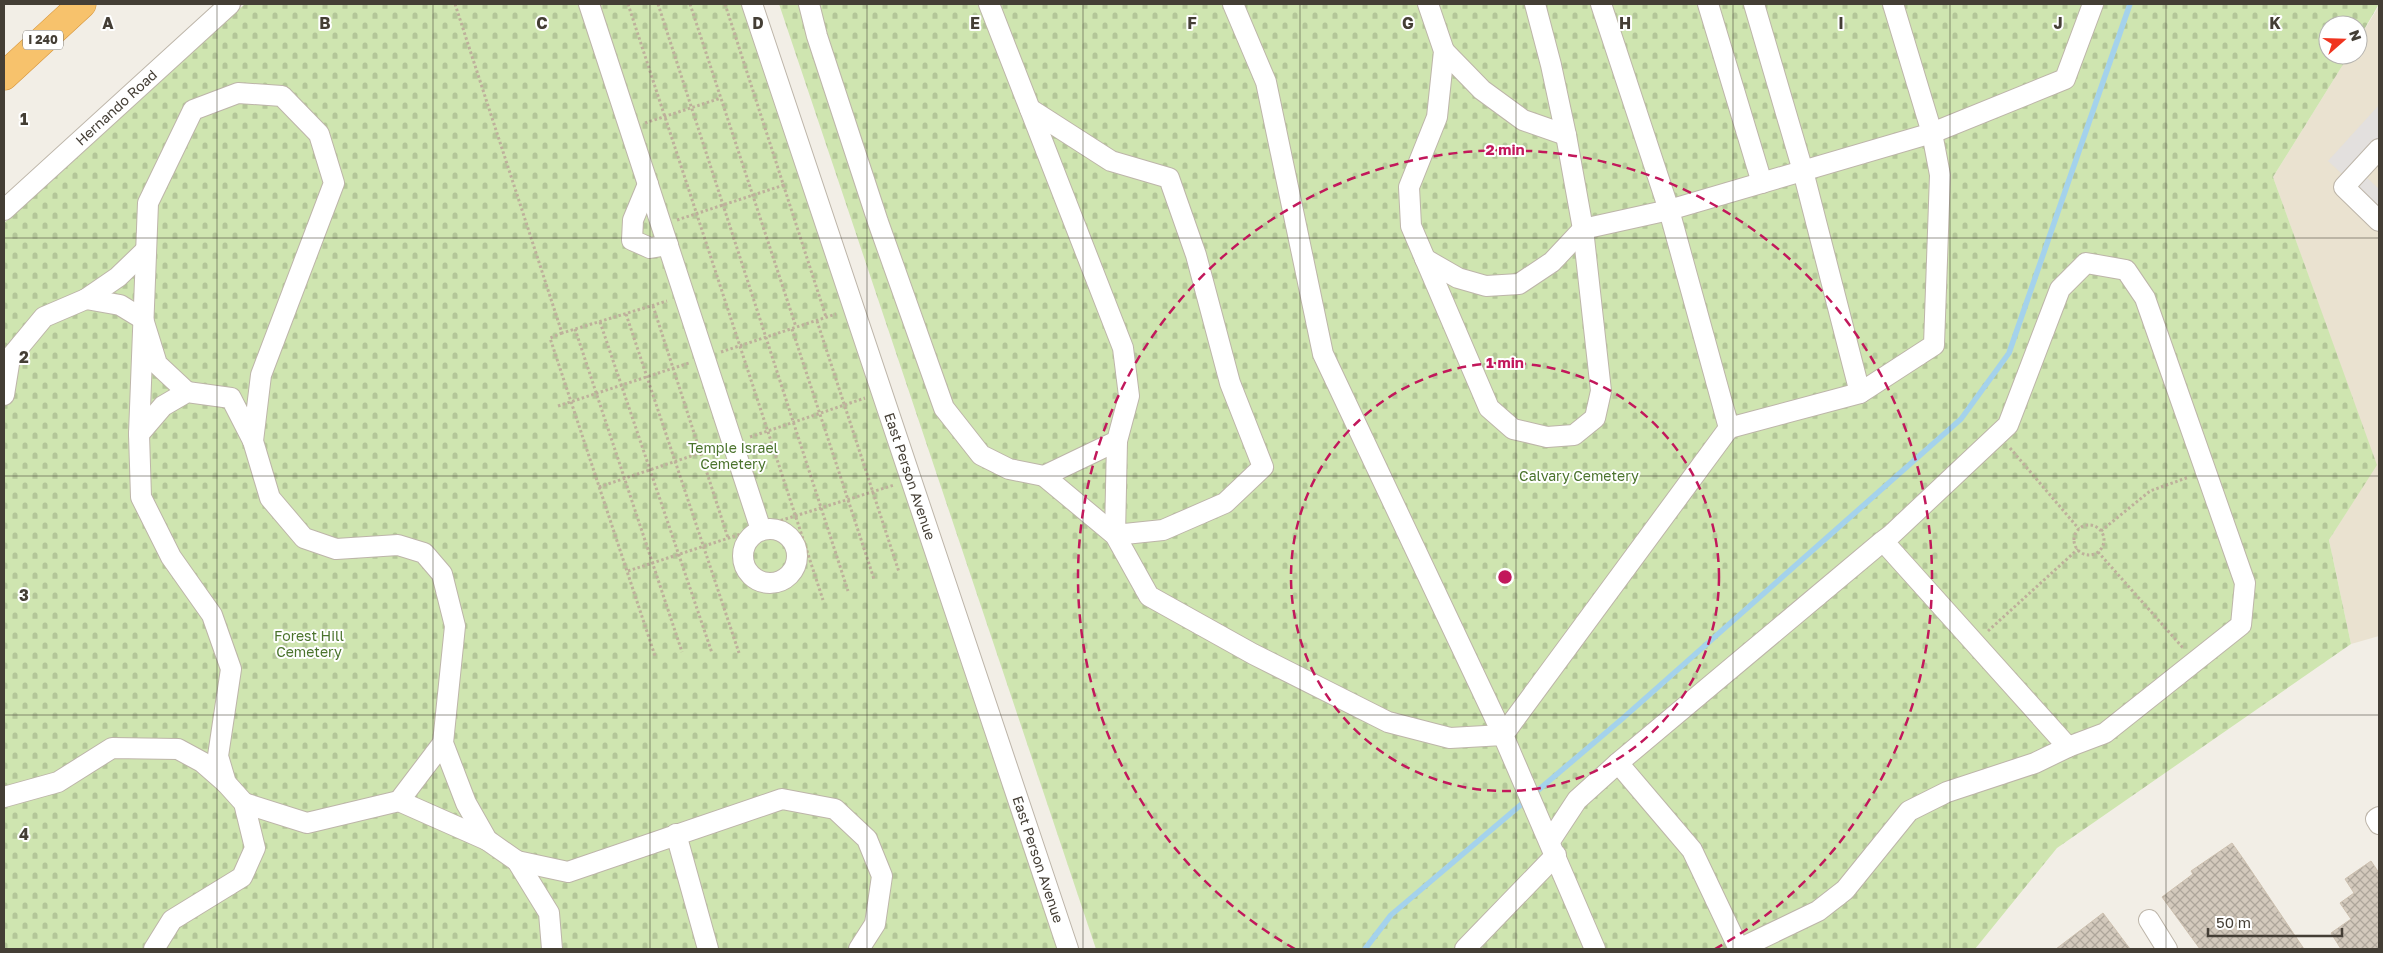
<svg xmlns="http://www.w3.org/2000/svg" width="2383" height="953" viewBox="0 0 2383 953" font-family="'Golos Text',sans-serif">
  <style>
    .education { fill: #eae2d0 }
    .cemetery { fill: url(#cemetery-stones) }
    .parking { fill: #e3e0de }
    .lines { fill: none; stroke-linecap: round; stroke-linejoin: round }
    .stream { stroke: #a4d2ec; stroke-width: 5.5 }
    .building { fill: url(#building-cross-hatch); stroke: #cdc0af }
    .minor-casing { stroke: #bdb5a9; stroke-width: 22 }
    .highway-casing { stroke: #d6953c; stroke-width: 29 }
    .path { stroke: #beb09b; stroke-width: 3; stroke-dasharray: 2.5 2.5; stroke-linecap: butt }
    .minor { stroke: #fff; stroke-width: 20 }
    .highway { stroke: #f7c26c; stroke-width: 28 }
    .grid { fill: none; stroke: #443e35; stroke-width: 1; stroke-opacity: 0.55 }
    .ring { fill: none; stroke: #c2185b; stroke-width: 2.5; stroke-dasharray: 9 6 }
    .labels { text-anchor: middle; stroke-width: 4; stroke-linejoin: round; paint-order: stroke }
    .shield { fill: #fff; stroke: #7c7872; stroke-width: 1 }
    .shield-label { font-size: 12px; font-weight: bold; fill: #443e35 }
    .street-label { font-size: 14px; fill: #443e35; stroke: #fff }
    .park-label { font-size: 14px; fill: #4a732c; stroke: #fff }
    .grid-label { font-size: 16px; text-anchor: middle; font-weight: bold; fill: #443e35; stroke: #fff; stroke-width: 4; stroke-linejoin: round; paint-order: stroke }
    .centre { fill: #c2185b; stroke: #fff; stroke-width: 2.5 }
    .ring-label { font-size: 15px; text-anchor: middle; font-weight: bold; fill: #c2185b; stroke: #fff; stroke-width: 4; stroke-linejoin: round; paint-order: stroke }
  </style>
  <defs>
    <pattern id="cemetery-stones" width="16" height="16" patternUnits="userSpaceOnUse" patternTransform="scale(1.25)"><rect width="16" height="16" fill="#cfe5b0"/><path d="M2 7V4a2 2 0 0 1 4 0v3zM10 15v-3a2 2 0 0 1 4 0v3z" fill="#b3c698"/></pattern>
    <pattern id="building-cross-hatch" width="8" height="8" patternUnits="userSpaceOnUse" patternTransform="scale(1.25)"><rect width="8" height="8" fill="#d3c9bc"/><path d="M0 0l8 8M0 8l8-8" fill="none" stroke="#ada59a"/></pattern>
  </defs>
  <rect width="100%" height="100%" fill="#f2eee6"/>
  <path class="education" d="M 2379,6 L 2379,636 L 2351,644 L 2329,540 L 2376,465 L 2273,177 L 2349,55 L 2358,55 L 2358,40 Z"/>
  <path class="cemetery" d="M 245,4 L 751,4 L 1058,949 L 4,949 L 4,223 Z
    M 779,4 L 2379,4 L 2358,40 L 2358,25 L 2328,25 L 2328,55 L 2349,55 L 2273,177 L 2377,465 L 2329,540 L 2351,644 L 2057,848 L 1975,949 L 1096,949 Z"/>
  <path class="parking" d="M 2379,105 L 2379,137 L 2353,165 L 2379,189 L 2379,208 L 2328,161 Z"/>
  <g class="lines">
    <path class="stream" d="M 1365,949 L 1391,915 L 1622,719 L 1961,419 L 2009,353 L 2130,4"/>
  </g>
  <path class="building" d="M 2232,843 L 2244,860 L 2304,949 L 2200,949 L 2162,897 L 2193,874 L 2191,871 Z
    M 2371,861 L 2379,873 L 2379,949 L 2341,949 L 2331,933 L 2351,919 L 2340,903 L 2354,893 L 2345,879 Z
    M 2103,913 L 2130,949 L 2056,949 Z"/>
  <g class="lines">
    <g class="minor-casing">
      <g id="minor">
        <path d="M 589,4 L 761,530"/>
        <path id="s1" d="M 752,4 L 1068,949"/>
        <path d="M 809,4 L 817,36 L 878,222 L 944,408 L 981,455 L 1009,469 L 1044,476 L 1117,441 L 1129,396 L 1123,348 L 989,4"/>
        <path d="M 1233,4 L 1266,82 L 1323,354 L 1503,735 L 1729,428"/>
        <path d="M 1428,4 L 1444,51 L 1437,117 L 1409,187 L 1411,226 L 1489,408 L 1513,429 L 1547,437 L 1574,435 L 1595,418 L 1601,391 L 1583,229 L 1566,135 L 1551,65 L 1535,4"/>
        <path d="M 1601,4 L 1669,210 L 1729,428 L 1860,393 L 1934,345 L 1940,175 L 1932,133 L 1893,4"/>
        <path d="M 1708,4 L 1762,183"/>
        <path d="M 1754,4 L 1803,171 L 1860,393"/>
        <path d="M 1444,51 L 1482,90 L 1523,120 L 1566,135"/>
        <path d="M 1030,109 L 1111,161 L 1169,178 L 1196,255 L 1230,383 L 1263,467 L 1225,503 L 1163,530 L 1115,535 L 1117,441"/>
        <path d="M 2379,149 L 2344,187 L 2379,221"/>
        <path d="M 648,184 L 633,220 L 632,240 L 650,248 L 668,245"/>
        <path id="s2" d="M 4,210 L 230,4"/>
        <path d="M 1425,259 L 1458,278 L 1486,286 L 1519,284 L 1552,262 L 1583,229 L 1669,210 L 1932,133 L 2065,79 L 2093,4"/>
        <path d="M 86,299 L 118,277 L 146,250"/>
        <path d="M 4,395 L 10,358 L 44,317 L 86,299 L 120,305 L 143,319 L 157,364 L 187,392"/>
        <path d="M 139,434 L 163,406 L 187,392 L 231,398 L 253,441"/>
        <path d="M 1044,476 L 1115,535 L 1149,596 L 1253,654 L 1388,722 L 1450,738 L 1503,735 L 1595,949"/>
        <circle cx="770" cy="556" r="27"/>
        <path d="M 1618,763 L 1692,850 L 1739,949"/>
        <path d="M 4,797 L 58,782 L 112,748 L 178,749 L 202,762 L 226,783"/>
        <path d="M 399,801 L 443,743"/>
        <path d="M 244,803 L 307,823 L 399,801 L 487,840"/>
        <path d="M 2379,817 L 2376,819 L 2379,824"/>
        <path d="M 676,834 L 708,949"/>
        <path d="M 1550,841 L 1577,800 L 1618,763 L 1883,541 L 1891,535 L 2008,425 L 2060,289 L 2086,263 L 2126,270 L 2145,298 L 2245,583 L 2241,625 L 2105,733 L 2068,747 L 1883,541"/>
        <path d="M 517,861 L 568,872 L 782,799 L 835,809 L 867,839 L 882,876 L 875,924 L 859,949"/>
        <path d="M 2149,920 L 2167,949"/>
        <path d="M 154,949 L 172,920 L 242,877 L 255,848 L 244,803 L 226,783 L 218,756 L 231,669 L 212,615 L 171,557 L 141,497 L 139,434 L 148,203 L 193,110 L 238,93 L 282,96 L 319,134 L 334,183 L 261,375 L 253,441 L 270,498 L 304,538 L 336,549 L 398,545 L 424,553 L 442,574 L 455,626 L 443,743 L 466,803 L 487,840 L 517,861 L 549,913 L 552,949"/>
        <path d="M 1465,949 L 1556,855"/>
        <path d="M 1739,949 L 1818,911 L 1845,890 L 1909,811 L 1947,792 L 2035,763 L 2068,747"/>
      </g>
    </g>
    <g class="highway-casing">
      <path id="highway" d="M 4,76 L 82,4"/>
    </g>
    <path class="path" d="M 455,4 L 562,333 L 667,301
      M 628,4 L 823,600
      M 658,4 L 848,591
      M 690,4 L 796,327
      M 725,4 L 826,317
      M 645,123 L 721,98
      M 677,220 L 784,185
      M 653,306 L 728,538
      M 626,314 L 739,653
      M 817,321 L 899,572
      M 600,322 L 712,653
      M 575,329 L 682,652
      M 792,329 L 874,579
      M 562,333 L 550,338 L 655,656
      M 721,352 L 836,314
      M 558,406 L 689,363
      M 750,437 L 865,398
      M 2010,448 L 2079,529
      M 599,487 L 715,448
      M 776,522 L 894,485
      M2074 540a15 15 0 1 1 30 0a15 15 0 1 1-30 0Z
      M 2101,531 L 2150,491 L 2189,477
      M 2098,552 L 2184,649
      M 628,571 L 744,533
      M 1988,631 L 2078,549"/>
    <use href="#minor" class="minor"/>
    <use href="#highway" class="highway"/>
  </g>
  <path class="grid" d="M 217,4 L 217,949M 433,4 L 433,949M 650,4 L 650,949M 867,4 L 867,949M 1083,4 L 1083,949M 1300,4 L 1300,949M 1516,4 L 1516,949M 1733,4 L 1733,949M 1950,4 L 1950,949M 2166,4 L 2166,949M 4,238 L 2379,238M 4,476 L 2379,476M 4,715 L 2379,715"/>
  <g class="ring">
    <circle cx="1505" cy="577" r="214"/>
    <path d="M1295 949A427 427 0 1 1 1715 949"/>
  </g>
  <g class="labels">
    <rect class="shield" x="23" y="30.5" width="40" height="19" rx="4"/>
    <g class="shield-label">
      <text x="43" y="44">I 240</text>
    </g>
    <g class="street-label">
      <text dy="5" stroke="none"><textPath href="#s2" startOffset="152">Hernando Road</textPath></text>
      <text dy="5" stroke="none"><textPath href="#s1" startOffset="498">East Person Avenue</textPath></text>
      <text dy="5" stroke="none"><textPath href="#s1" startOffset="902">East Person Avenue</textPath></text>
    </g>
    <g class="park-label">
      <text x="733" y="453">Temple Israel<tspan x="733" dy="16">Cemetery</tspan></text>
      <text x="1579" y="481">Calvary Cemetery</text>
      <text x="309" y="641">Forest Hill<tspan x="309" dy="16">Cemetery</tspan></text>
    </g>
  </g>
  <g class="grid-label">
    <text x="108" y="29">A</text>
    <text x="325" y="29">B</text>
    <text x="542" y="29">C</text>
    <text x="758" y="29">D</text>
    <text x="975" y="29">E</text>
    <text x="1192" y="29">F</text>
    <text x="1408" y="29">G</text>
    <text x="1625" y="29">H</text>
    <text x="1841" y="29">I</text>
    <text x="2058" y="29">J</text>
    <text x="2275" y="29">K</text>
    <text x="24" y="125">1</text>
    <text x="24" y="363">2</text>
    <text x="24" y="601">3</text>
    <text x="24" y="840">4</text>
  </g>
  <circle cx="1505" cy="577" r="8" class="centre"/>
  <g class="ring-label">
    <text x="1505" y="155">2 min</text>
    <text x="1505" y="368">1 min</text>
  </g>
  <rect width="2383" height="953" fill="none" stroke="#443e35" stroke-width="10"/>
  <g transform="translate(2343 40) rotate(70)"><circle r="24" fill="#ffffff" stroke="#b4b2ae"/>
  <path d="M0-4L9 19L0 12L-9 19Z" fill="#f0341f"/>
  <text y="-8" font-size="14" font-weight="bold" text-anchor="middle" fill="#443e35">N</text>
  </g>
  <path d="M2208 928v8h134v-8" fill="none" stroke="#443e35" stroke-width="2.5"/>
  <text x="2216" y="928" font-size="15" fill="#443e35" stroke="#ffffff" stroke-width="4" paint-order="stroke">50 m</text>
</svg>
